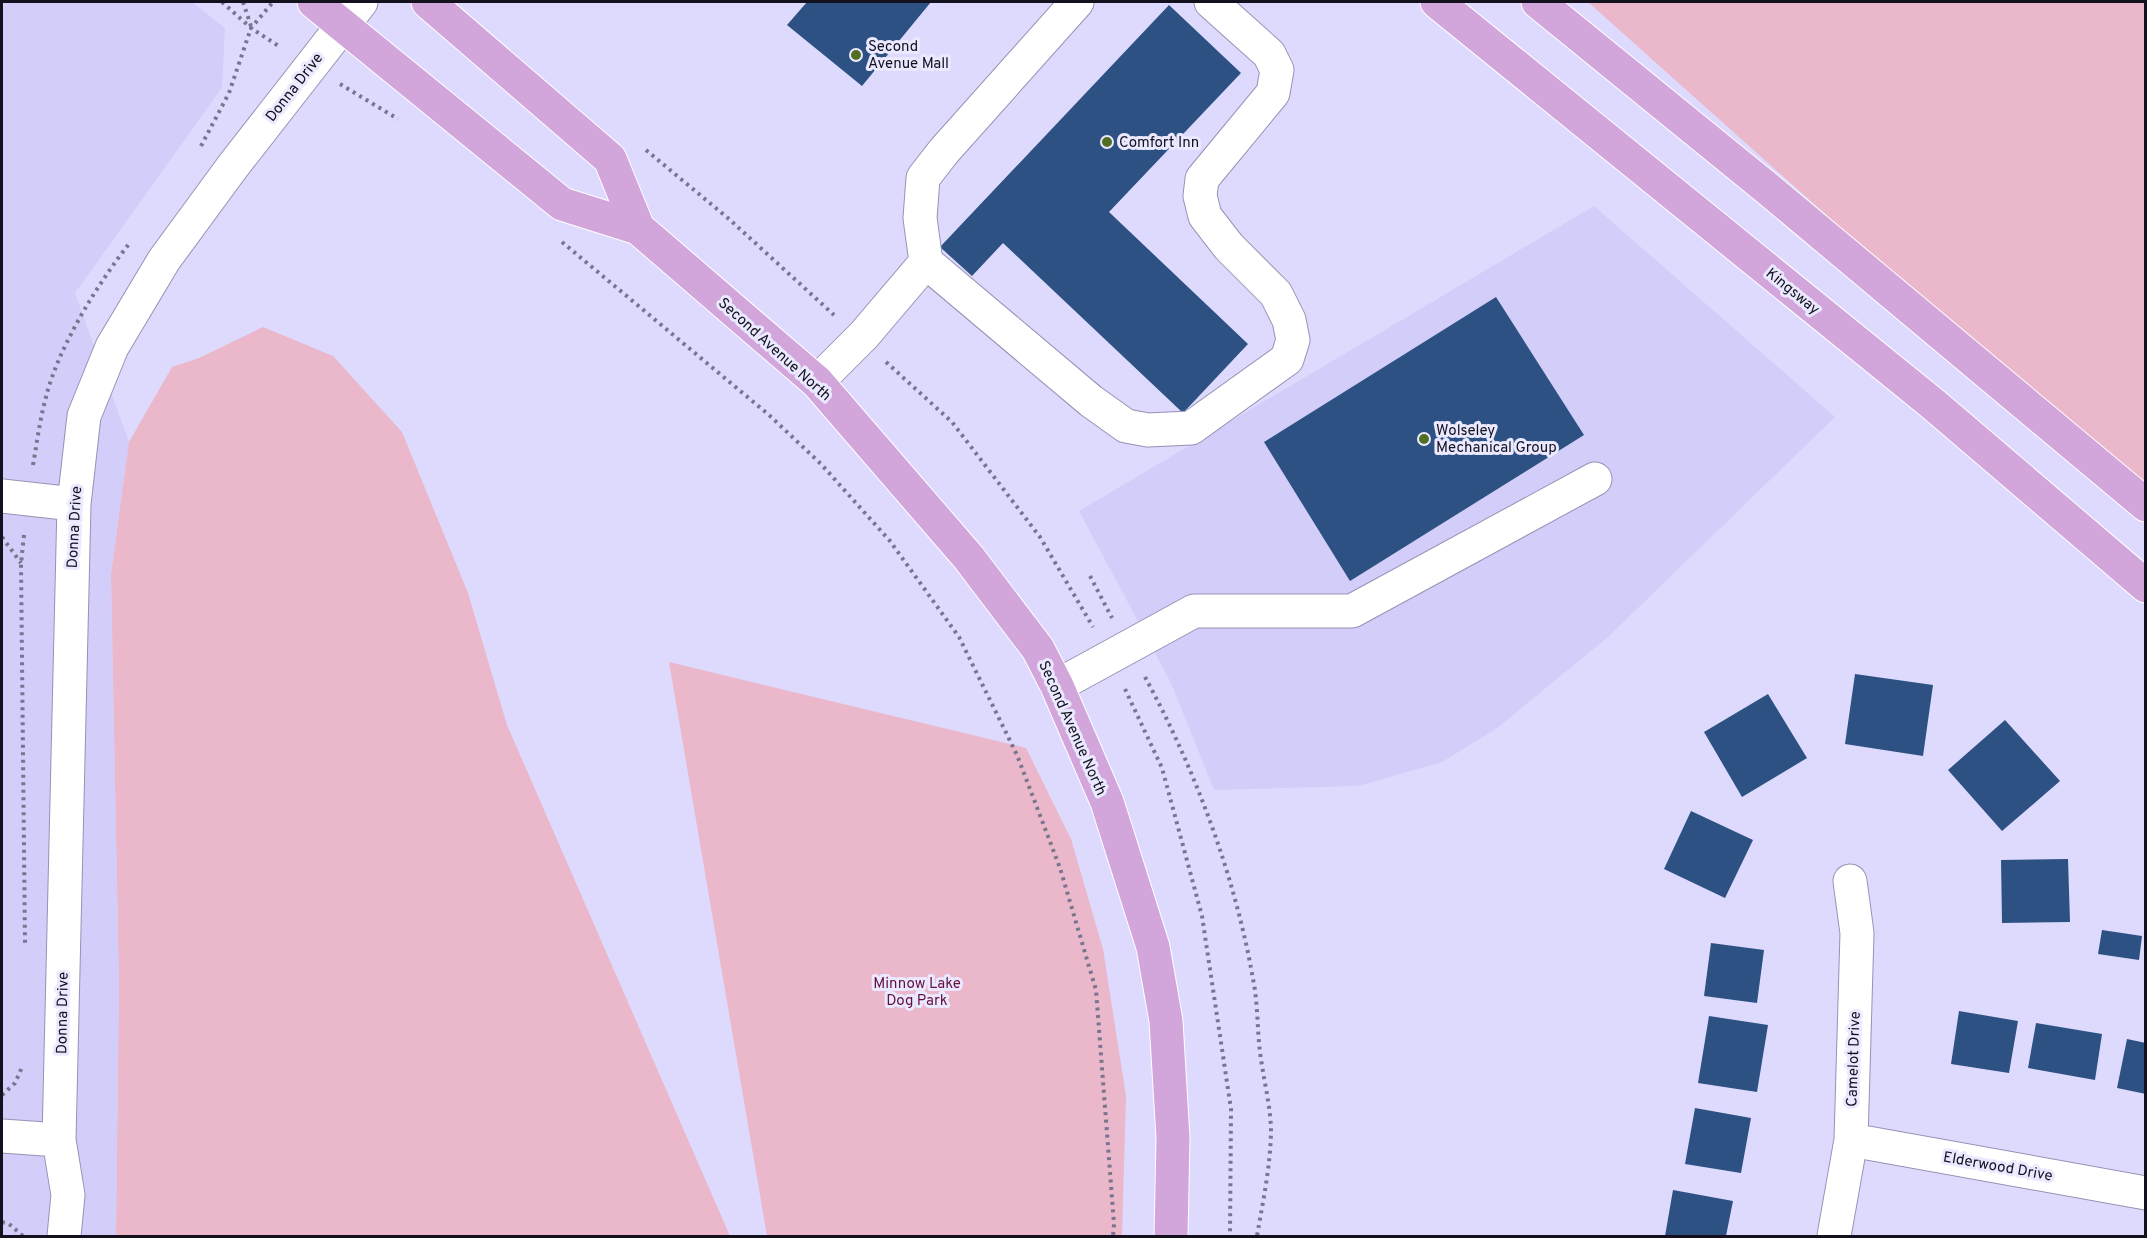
<svg xmlns="http://www.w3.org/2000/svg" width="2147" height="1238" viewBox="0 0 2147 1238" font-family="Overpass,sans-serif">
  <style>
    .built { fill: #d2cef9 }
    .green { fill: #ebb7ca }
    .building { fill: #2e5183 }
    .lines { fill: none; stroke-linecap: round; stroke-linejoin: round }
    .minor-casing { stroke: #9692b4; stroke-width: 35 }
    .major-casing { stroke: #fff; stroke-width: 35 }
    .path { stroke: #78768e; stroke-width: 4; stroke-dasharray: 3 4.5; stroke-linecap: butt }
    .minor { stroke: #fff; stroke-width: 33 }
    .major { stroke: #d3a6db; stroke-width: 33 }
    .poi-dot { fill: #516e23; stroke: #eae9ff; stroke-width: 2 }
    .labels { text-anchor: middle; stroke-width: 6; stroke-linejoin: round; paint-order: stroke }
    .poi-label { font-size: 15px; fill: #13111e; stroke: #eae9ff; text-anchor: start }
    .street-label { font-size: 15px; fill: #13111e; stroke: #eae9ff }
    .park-label { font-size: 15px; fill: #64113d; stroke: #eae9ff }
  </style>
  <rect width="100%" height="100%" fill="#dddafe"/>
  <path class="built" d="M 2,2 L 192,2 L 225,28 L 222,88 L 75,293 L 129,442 L 111,574 L 119,985 L 116,1236 L 2,1236 Z
    M 1594,206 L 1835,417 L 1608,637 L 1496,729 L 1442,762 L 1358,786 L 1214,790 L 1171,683 L 1079,511 Z"/>
  <path class="green" d="M 1588,2 L 2145,2 L 2145,500 Z
    M 263,327 L 333,356 L 402,432 L 468,593 L 507,725 L 730,1236 L 116,1236 L 119,985 L 111,574 L 129,442 L 172,367 L 199,358 Z
    M 669,662 L 1026,748 L 1071,839 L 1103,949 L 1126,1096 L 1122,1236 L 767,1236 Z"/>
  <path class="building" d="M 807,2 L 931,2 L 862,86 L 787,25 Z
    M 1169,5 L 1241,73 L 1109,212 L 1248,344 L 1183,413 L 1003,243 L 972,276 L 940,247 Z
    M 1496,297 L 1584,435 L 1350,581 L 1264,442 Z
    M 1855,674 L 1933,685 L 1923,756 L 1845,744 Z
    M 1768,694 L 1807,758 L 1742,797 L 1704,732 Z
    M 2005,720 L 2060,781 L 2002,831 L 1948,770 Z
    M 1691,811 L 1753,840 L 1725,898 L 1664,869 Z
    M 2068,859 L 2070,922 L 2002,923 L 2001,860 Z
    M 2102,930 L 2142,936 L 2139,960 L 2098,954 Z
    M 1711,943 L 1764,950 L 1757,1003 L 1704,996 Z
    M 1959,1011 L 2018,1021 L 2009,1073 L 1951,1064 Z
    M 1709,1016 L 1768,1025 L 1757,1092 L 1698,1083 Z
    M 2036,1023 L 2102,1034 L 2095,1080 L 2028,1068 Z
    M 2127,1039 L 2146,1043 L 2146,1094 L 2117,1088 Z
    M 1695,1108 L 1751,1118 L 1741,1173 L 1685,1164 Z
    M 1673,1190 L 1733,1201 L 1726,1236 L 1665,1236 Z"/>
  <g class="lines">
    <g class="minor-casing">
      <path id="minor" d="M 1077,2 L 944,151 L 923,178 L 920,218 L 926,262 L 1091,401 L 1126,426 L 1148,430 L 1191,428 L 1287,359 L 1293,340 L 1289,320 L 1276,294 L 1229,247 L 1205,216 L 1200,196 L 1202,179 L 1273,93 L 1277,70 L 1269,54 L 1211,2
        M 817,382 L 864,335 L 926,262
        M 2,496 L 74,504
        M 1057,686 L 1194,611 L 1352,611 L 1595,479
        M 2,1136 L 59,1140
        M 1851,1140 L 2146,1193
        M 64,1236 L 68,1195 L 59,1140 L 74,504 L 84,416 L 112,347 L 164,260 L 233,166 L 361,2
        M 1834,1236 L 1851,1140 L 1857,933 L 1850,881"/>
    </g>
    <g class="major-casing">
      <path id="major" d="M 314,2 L 562,204 L 638,228 L 817,382 L 969,558 L 1038,649 L 1057,686 L 1107,802 L 1153,947 L 1166,1021 L 1173,1138 L 1171,1236
        M 428,2 L 610,159 L 638,228
        M 1437,2 L 1933,404 L 2146,586
        M 1538,2 L 1768,189 L 2146,505"/>
    </g>
    <path class="path" d="M 222,2 L 251,28 L 280,47
      M 243,2 L 251,26
      M 340,84 L 398,119
      M 201,146 L 229,93 L 251,28 L 273,2
      M 646,150 L 729,219 L 834,315
      M 562,242 L 769,415 L 821,464 L 890,541 L 959,637 L 1017,755 L 1060,868 L 1096,990 L 1114,1224 L 1113,1236
      M 886,362 L 952,422 L 1040,537 L 1093,627
      M 33,465 C 37,442 40,419 46,397 C 58,348 98,283 129,244
      M 24,535 L 21,564 L 25,944
      M 2,537 L 21,563
      M 1090,576 L 1112,618
      M 1145,677 C 1195,769 1235,876 1253,979 C 1258,1003 1257,1028 1260,1052 C 1263,1077 1270,1103 1271,1128 C 1271,1164 1263,1201 1257,1236
      M 1125,689 L 1162,768 L 1202,916 L 1231,1109 L 1230,1236
      M 2,1095 L 15,1083 L 23,1065
      M 2,1222 L 9,1224 L 23,1236"/>
    <use href="#minor" class="minor"/>
    <use href="#major" class="major"/>
  </g>
  <g class="poi-dot">
    <circle cx="856" cy="55" r="6"/>
    <circle cx="1107" cy="142" r="6"/>
    <circle cx="1424" cy="439" r="6"/>
  </g>
  <g class="labels">
    <g class="poi-label">
      <text x="868" y="51">Second<tspan x="868" dy="17">Avenue Mall</tspan></text>
      <text x="1119" y="147">Comfort Inn</text>
      <text x="1436" y="435">Wolseley<tspan x="1436" dy="17">Mechanical Group</tspan></text>
    </g>
    <g class="street-label">
      <text transform="translate(294 87) rotate(-52)" y="5">Donna Drive</text>
      <text transform="translate(1793 291) rotate(39)" y="5">Kingsway</text>
      <text transform="translate(775 349) rotate(42)" y="5">Second Avenue North</text>
      <text transform="translate(74 527) rotate(-87)" y="5">Donna Drive</text>
      <text transform="translate(1073 728) rotate(66)" y="5">Second Avenue North</text>
      <text transform="translate(62 1013) rotate(-89)" y="5">Donna Drive</text>
      <text transform="translate(1853 1059) rotate(-88)" y="5">Camelot Drive</text>
      <text transform="translate(1998 1166) rotate(10)" y="5">Elderwood Drive</text>
    </g>
    <g class="park-label">
      <text x="917" y="988">Minnow Lake<tspan x="917" dy="17">Dog Park</tspan></text>
    </g>
  </g>
  <rect width="2147" height="1238" fill="none" stroke="#13111e" stroke-width="6"/>
</svg>
